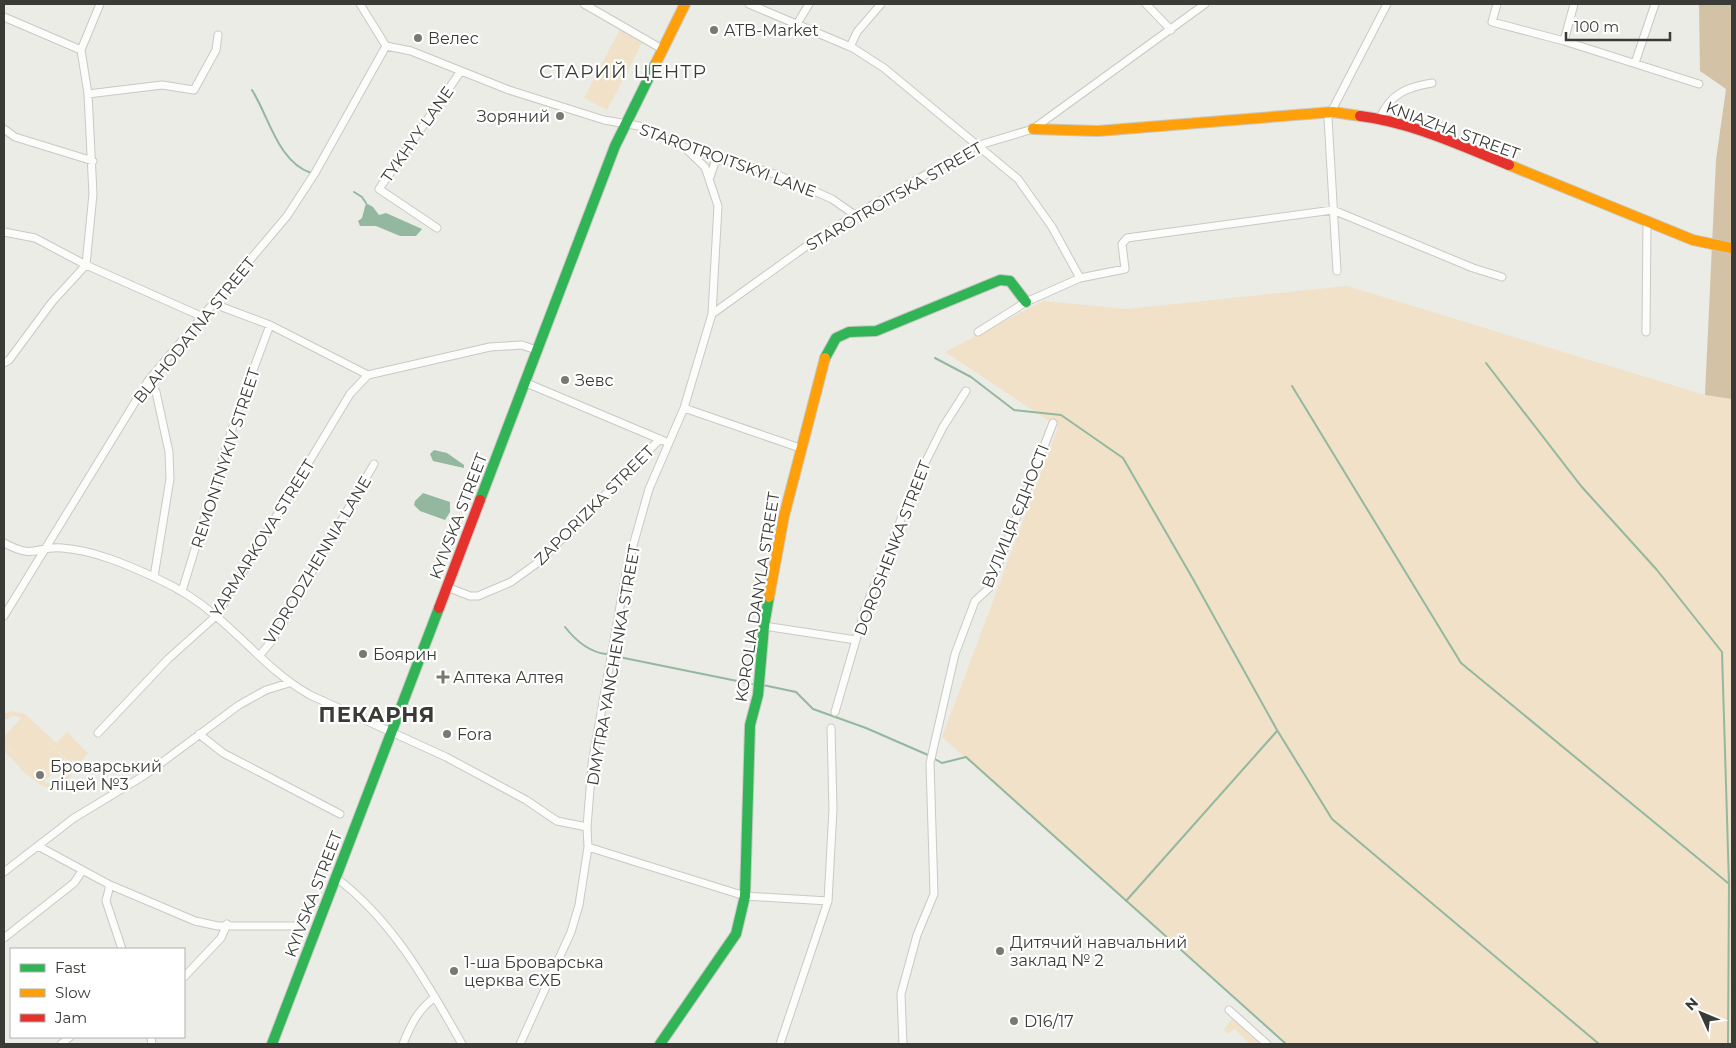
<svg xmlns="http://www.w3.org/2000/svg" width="1736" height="1048" viewBox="0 0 1736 1048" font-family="Montserrat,sans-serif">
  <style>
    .green { fill: #f0e1c8; fill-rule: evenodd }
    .forest { fill: #d4c2a6 }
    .water { fill: #93b89f }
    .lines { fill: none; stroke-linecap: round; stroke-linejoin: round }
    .stream { stroke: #93b89f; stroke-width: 2 }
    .street-casing { stroke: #c9c9c5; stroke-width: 9 }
    .fast-casing { stroke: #c9c9c5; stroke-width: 12 }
    .slow-casing { stroke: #c9c9c5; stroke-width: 12 }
    .jam-casing { stroke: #c9c9c5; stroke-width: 12 }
    .street { stroke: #fcfcfb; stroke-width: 7 }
    .fast { stroke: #30b455; stroke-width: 10 }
    .slow { stroke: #ff9f0a; stroke-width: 10 }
    .jam { stroke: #e5322d; stroke-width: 10 }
    .poi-dot { fill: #787973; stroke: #fff; stroke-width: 2 }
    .labels { text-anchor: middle; stroke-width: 4.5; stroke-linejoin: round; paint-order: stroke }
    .poi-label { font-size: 16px; fill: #3a3b36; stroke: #fff; text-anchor: start }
    .street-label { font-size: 16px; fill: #3a3b36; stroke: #fff }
    .quarter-label { font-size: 19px; letter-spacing: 1px; fill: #3a3b36; stroke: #fff }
    .district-label { font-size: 21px; font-weight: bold; letter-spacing: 1px; fill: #3a3b36; stroke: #fff }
  </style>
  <rect width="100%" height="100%" fill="#ebece5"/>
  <path class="green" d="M 620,29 L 643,41 L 607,110 L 584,98 Z
    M 1347,286 L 1705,395 L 1732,399 L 1732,1044 L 1286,1044 L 942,737 L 1058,427 L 945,352 L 1043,301 L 1127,309 Z
    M 11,711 L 25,714 L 56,743 L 67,732 L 88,753 L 78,764 L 71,758 C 74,767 73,776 66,783 C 45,802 18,764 4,751 L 4,745 L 43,781 L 4,744 L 4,737 L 22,717 L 13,716 L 4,720 L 4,714 ZM 23,718 L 67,760 L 67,774 C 62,783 54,786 44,782 L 65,759 Z
    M 1231,1020 L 1234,1020 L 1259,1044 L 1250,1044 L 1235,1029 L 1227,1034 L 1224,1029 Z"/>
  <path class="forest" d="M 1699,4 L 1732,4 L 1732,399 L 1705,395 L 1716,160 L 1726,89 L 1700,71 Z"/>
  <path class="water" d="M 366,203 L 373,207 L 379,215 L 386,213 L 422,229 L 416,236 L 400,236 L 376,226 L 360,226 L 358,221 L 362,218 Z
    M 434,450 L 447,453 L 464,465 L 464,468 L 433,461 L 430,454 Z
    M 423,493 L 450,502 L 450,512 L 445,520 L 420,511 L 414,505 L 415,501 Z"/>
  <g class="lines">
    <path class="stream" d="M 252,90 C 269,117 278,162 311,173
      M 354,192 L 362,197 L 366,203
      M 935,358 L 971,377 L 1014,410 L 1061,415 L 1123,458 L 1193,579 L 1277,730 L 1332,819 L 1599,1044
      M 1486,363 L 1581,486 L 1657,570 L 1722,652 L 1729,884 L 1728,1044
      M 1292,386 L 1461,663 L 1728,883
      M 565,627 C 576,641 589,652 606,654
      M 619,657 L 752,684
      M 763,685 L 796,692 L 813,709 L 866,728 L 928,755
      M 933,758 L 942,763 L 966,757 L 1286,1044
      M 1126,901 L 1277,731"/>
    <g class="street-casing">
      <path id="street" d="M 360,4 L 386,46
        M 584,4 L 662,49
        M 749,4 L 853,48 L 884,68 L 1018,179 L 1052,227 L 1080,278
        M 1146,4 L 1171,30
        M 1497,4 L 1492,22 L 1564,41 L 1699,84
        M 4,17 L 81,50
        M 797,24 L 809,4
        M 1564,41 L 1574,4
        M 386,46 L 411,51 L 509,90 L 604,120 L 639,126 L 684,147 L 778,175 L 832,199 L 855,215
        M 850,47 L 857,32 L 881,4
        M 1635,63 L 1655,4
        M 88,94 L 162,85 L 194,90 L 216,50 L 218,35
        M 1380,118 C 1390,94 1407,87 1432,83
        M 4,129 L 15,137 L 93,161
        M 710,177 L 715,162 L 724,158
        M 437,228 L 379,189 L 461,71
        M 4,232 L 35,238 L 86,265 L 203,317
        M 1337,271 L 1328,118 L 1387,4
        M 214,304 L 270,325 L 368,375 L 490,347 L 522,345 L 536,350
        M 712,314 L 815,240 L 855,215 L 976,146 L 1033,129 L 1205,4
        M 978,332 L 1026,302 L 1080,278 L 1125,269 L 1122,244 L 1127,238 L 1333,210 L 1473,268 L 1502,277
        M 1646,332 L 1647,223
        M 4,363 L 9,360 L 52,302 L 86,265 L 93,194 L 88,94 L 81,50 L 100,4
        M 148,381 L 156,392 L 169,452 L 170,479 L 154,577
        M 524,382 L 664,441
        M 684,408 L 800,448
        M 4,543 C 36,560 34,546 62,548 C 93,550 128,565 156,578 C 178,588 199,601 217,617 C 248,643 274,675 310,695 L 446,757 L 526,800 L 557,821 L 587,827
        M 447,587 L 470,596 L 478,596 L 511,582 L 540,561 L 660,439
        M 182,591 L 237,413 L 270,325
        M 4,616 L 148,381 L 287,216 L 315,173 L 386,46
        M 764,626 L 856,640
        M 260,655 L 274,638 L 374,464
        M 835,712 L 865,609 L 918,477 L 943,427 L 966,391
        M 98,733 L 168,659 L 216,616 L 350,394 L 368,375
        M 199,734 L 223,753 L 340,814
        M 38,846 L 110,885 L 195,921 L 218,926 L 301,926
        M 588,847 L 745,896 L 828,901
        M 4,872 L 74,818 L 145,775 L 239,705 L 266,690 L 289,683
        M 335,877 C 392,919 428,984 462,1044
        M 110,885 L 106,901 L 122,949
        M 4,938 L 74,883 L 82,871
        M 184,977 L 221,938 L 227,924
        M 1229,1010 L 1267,1044
        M 151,1037 L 152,1044
        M 61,1044 L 70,1037
        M 403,1044 C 411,1024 418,1010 435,997
        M 520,1044 L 571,932 L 579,905 L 588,847 L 587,827 L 592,764 L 627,567 L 649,489 L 684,408 L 712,314 L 718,206 L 705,167 L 684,147
        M 780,1044 L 828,901 L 833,809 L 831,728
        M 903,1044 L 901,994 L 917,935 L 934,894 L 930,763 L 955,654 L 975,601 L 989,588 L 1053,423"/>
    </g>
    <g class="fast-casing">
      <path id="fast" d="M 825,358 L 836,338 L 849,332 L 876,331 L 1000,280 L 1010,281 L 1026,302
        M 480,500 L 615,146 L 656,63
        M 272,1044 L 439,608
        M 660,1044 L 736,934 L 745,896 L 750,725 L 758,695 L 764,626 L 769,597"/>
    </g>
    <g class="slow-casing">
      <path id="slow" d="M 656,63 L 685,4
        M 1033,129 L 1098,131 L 1333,112 L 1360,116
        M 1509,165 L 1693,240 L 1731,248
        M 769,597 L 784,516 L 825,358"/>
    </g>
    <g class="jam-casing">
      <path id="jam" d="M 1360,116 C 1411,122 1462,146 1509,165
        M 439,608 L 480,500"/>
    </g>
    <use href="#street" class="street"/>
    <use href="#fast" class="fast"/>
    <use href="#slow" class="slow"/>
    <use href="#jam" class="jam"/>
  </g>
  <g class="poi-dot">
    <circle cx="714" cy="30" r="5"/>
    <circle cx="418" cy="38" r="5"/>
    <circle cx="560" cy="116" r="5"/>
    <circle cx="565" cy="380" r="5"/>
    <circle cx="363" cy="654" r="5"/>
    <path d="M440.5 669.5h5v5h5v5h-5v5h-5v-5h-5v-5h5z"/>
    <circle cx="447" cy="734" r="5"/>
    <circle cx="40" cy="775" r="5"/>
    <circle cx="1000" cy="951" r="5"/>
    <circle cx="454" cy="971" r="5"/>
    <circle cx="1014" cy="1021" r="5"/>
  </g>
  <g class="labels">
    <g class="poi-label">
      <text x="724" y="36">ATB-Market</text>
      <text x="428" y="44">Велес</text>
      <text x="550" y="122" text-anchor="end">Зоряний</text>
      <text x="575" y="386">Зевс</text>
      <text x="373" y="660">Боярин</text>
      <text x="453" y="683">Аптека Алтея</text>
      <text x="457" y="740">Fora</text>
      <text x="50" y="772">Броварський<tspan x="50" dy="18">ліцей №3</tspan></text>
      <text x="1010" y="948">Дитячий навчальний<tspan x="1010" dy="18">заклад № 2</tspan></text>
      <text x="464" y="968">1-ша Броварська<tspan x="464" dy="18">церква ЄХБ</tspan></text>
      <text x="1024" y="1027">D16/17</text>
    </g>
    <g class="street-label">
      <text transform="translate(1453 130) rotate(20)" y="6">KNIAZHA STREET</text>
      <text transform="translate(417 134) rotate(-55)" y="6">TYKHYY LANE</text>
      <text transform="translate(728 160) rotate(20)" y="6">STAROTROITSKYI LANE</text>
      <text transform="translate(894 196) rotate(-30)" y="6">STAROTROITSKA STREET</text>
      <text transform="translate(194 330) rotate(-51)" y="6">BLAHODATNA STREET</text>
      <text transform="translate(225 458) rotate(-72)" y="6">REMONTNYKIV STREET</text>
      <text transform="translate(594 505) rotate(-45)" y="6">ZAPORIZKA STREET</text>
      <text transform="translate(458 516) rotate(-69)" y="6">KYIVSKA STREET</text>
      <text transform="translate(1015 516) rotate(-68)" y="6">ВУЛИЦЯ ЄДНОСТІ</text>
      <text transform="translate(262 538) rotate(-58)" y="6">YARMARKOVA STREET</text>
      <text transform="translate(892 548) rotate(-69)" y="6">DOROSHENKA STREET</text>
      <text transform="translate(317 560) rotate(-59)" y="6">VIDRODZHENNIA LANE</text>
      <text transform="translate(757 597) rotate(-81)" y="6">KOROLIA DANYLA STREET</text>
      <text transform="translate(613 665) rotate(-80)" y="6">DMYTRA YANCHENKA STREET</text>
      <text transform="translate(313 894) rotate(-69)" y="6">KYIVSKA STREET</text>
    </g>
    <g class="quarter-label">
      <text x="623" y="78">СТАРИЙ ЦЕНТР</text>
    </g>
    <g class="district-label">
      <text x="377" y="722">ПЕКАРНЯ</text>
    </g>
  </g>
  <rect width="1736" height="1048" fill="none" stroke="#3a3b36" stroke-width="10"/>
  <rect x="10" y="948" width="175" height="90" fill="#ffffff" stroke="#b0b1af"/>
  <rect x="20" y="964" width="25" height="8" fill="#30b455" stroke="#b0b1af"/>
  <text x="55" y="973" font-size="15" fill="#3a3b36">Fast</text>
  <rect x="20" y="989" width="25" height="8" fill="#ff9f0a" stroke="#b0b1af"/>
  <text x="55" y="998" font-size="15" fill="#3a3b36">Slow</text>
  <rect x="20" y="1014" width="25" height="8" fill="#e5322d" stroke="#b0b1af"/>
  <text x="55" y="1023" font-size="15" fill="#3a3b36">Jam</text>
  <g transform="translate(1701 1013) rotate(314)" stroke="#ffffff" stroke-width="4" paint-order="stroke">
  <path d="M0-4L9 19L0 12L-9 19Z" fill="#3a3b36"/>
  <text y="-8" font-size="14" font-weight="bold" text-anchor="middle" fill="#3a3b36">N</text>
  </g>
  <path d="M1566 32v8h104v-8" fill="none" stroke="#3a3b36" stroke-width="2.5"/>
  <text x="1574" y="32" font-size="15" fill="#3a3b36" stroke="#ffffff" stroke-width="4" paint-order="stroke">100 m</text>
</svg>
